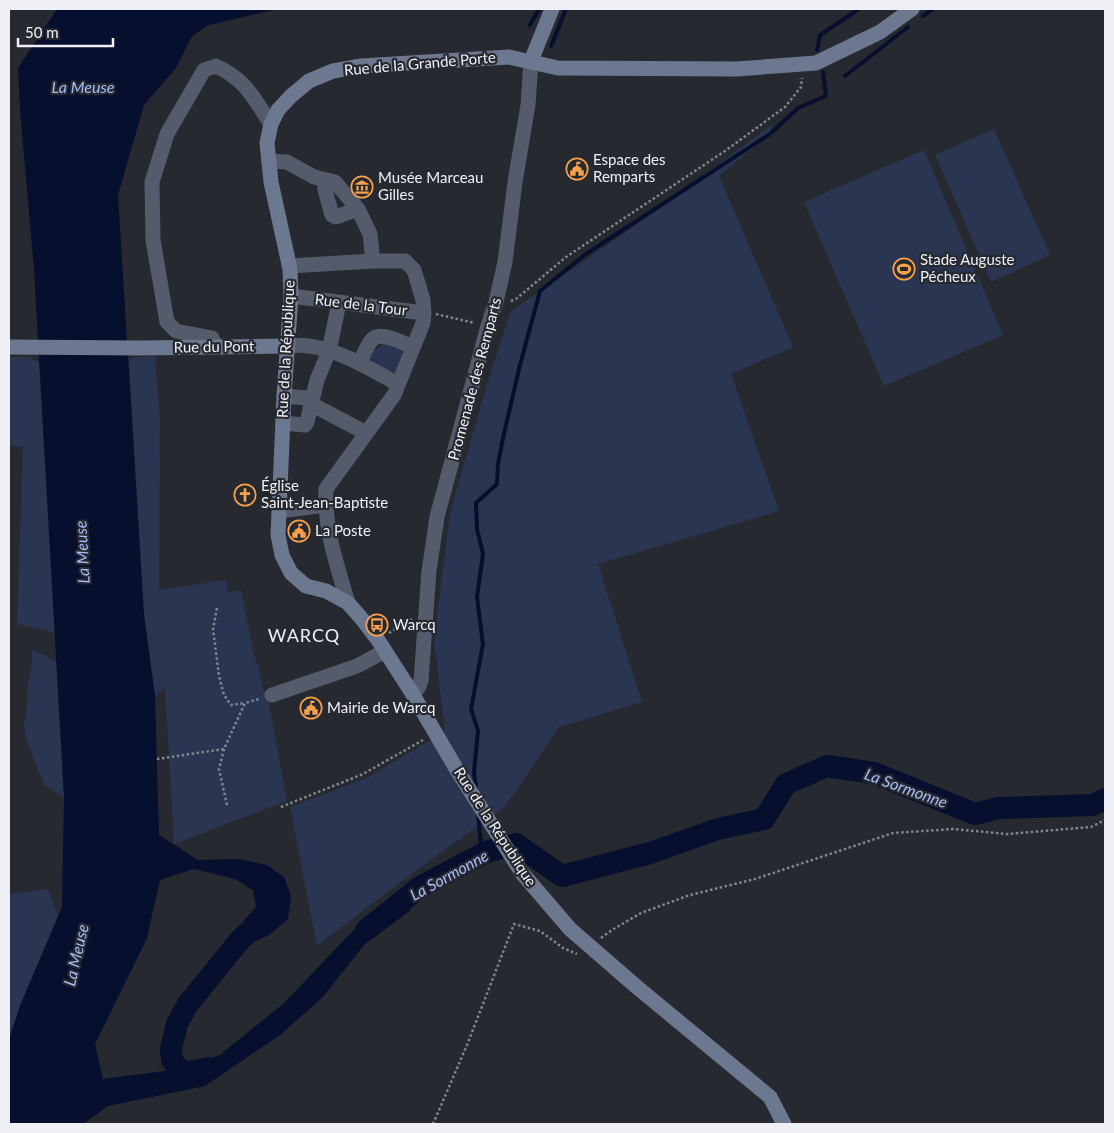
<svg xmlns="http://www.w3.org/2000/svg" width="1114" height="1133" viewBox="0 0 1114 1133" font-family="Lato,sans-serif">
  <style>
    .green { fill: #2a3551 }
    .water { fill: #060f2d }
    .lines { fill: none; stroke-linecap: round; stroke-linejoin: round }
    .stream { stroke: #060f2d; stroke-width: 4 }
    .river { stroke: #060f2d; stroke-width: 22 }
    .path { stroke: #84868d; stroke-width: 2.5; stroke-dasharray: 2.5 2.5; stroke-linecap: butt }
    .minor { stroke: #545b6b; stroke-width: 15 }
    .tertiary { stroke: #545b6b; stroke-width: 15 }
    .secondary { stroke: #6c7790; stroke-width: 15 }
    .labels { text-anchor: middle; stroke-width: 4.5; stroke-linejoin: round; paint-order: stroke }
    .street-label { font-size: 15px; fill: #eef0f5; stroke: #272930 }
    .poi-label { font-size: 15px; fill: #eef0f5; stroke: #272930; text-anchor: start }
    .water-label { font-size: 16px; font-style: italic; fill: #a4befb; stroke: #272930 }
    .quarter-label { font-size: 18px; letter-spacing: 1px; fill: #eef0f5; stroke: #272930 }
  </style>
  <rect width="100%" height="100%" fill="#272930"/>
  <path class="green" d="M 772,125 L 770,134 L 719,176 L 793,347 L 731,374 L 779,511 L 598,564 L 642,702 L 559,727 L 505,807 L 411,874 L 317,946 L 290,807 L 367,778 L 445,731 L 434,640 L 450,513 L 488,381 L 511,311 L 629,230 Z
    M 994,129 L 1050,255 L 991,282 L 935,155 Z
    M 924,150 L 1003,335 L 884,386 L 804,202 Z
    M 384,343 L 402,351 L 404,355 L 397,372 L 391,374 L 369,360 L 371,353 Z
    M 155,356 L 160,417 L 159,590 L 226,580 L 228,592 L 241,590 L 254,655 L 259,668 L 263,689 L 267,694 L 287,801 L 174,844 L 165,688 L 155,696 L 144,615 L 129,358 Z
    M 9,357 L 27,357 L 39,362 L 55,633 L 17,624 L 23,447 L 9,445 Z
    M 32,649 L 56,661 L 64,797 L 46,786 L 39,773 L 26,738 L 24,723 L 26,715 L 28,685 L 32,664 Z
    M 48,889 L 58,916 L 20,1006 L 9,1039 L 9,894 Z"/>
  <path class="water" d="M 57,9 L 278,9 L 209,25 L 192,36 L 176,68 L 144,105 L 118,195 L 144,615 L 155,696 L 159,835 L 198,860 L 239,859 L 267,865 L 284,877 L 291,896 L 288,919 L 269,935 L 247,945 L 244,920 L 256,907 L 253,890 L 235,879 L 194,869 L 160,880 L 147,938 L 95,1044 L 103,1079 L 172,1070 L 220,1055 L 283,1004 L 371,912 L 411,910 L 365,944 L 323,997 L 280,1035 L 205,1086 L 108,1106 L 83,1124 L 9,1124 L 9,1039 L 20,1006 L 62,907 L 64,797 L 34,269 L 20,110 L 18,68 Z"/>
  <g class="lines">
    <path class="stream" d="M 923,16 L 933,9
      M 530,25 L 539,9
      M 551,46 L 566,9
      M 817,50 L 820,35 L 859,9
      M 845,76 L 908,27
      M 476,789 L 474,772 L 478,731 L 471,709 L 483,644 L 477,597 L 483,554 L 477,529 L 476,503 L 497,484 L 498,464 L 503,438 L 520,365 L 540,291 L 586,254 L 770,134 L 798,108 L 826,96 L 823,72
      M 478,814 L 482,854"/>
    <path class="river" d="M 366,930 L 420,887 L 486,852 L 516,844 L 562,876 L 650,853 L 718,829 L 764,819 L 786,784 L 827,766 L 874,773 L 975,814 L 999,808 L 1093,805 L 1105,799
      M 207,1068 L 196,1071 L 182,1072 L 172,1060 L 171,1049 L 177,1024 L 188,1004 L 240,940 L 268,914"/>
    <path class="path" d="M 511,301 L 516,299 L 566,257 L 725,151 L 785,107 L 801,87 L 802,78
      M 436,314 L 475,323
      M 217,608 L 213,629 L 219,676 L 224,695 L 231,705 L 245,703
      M 389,633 L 412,619
      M 224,749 L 219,769 L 227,805
      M 157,759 L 224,749 L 245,703 L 259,699
      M 281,807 L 363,774 L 423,740
      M 601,938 L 612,930 L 641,913 L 690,895 L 755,879 L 893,833 L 953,829 L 1007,834 L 1091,827 L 1105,820
      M 433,1124 L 467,1045 L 514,924 L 540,931 L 563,948 L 577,954"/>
    <path class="minor" d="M 269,161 L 287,162 L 314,177 L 335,182 L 358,209 L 370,234 L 373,261 L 405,261 L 414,270 L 423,300 L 424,313
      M 325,180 L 325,190 L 332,215 L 336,217 L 358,209
      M 289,266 L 373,261
      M 291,296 L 424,313 L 423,323 L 394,395 L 326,489 C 324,529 337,565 348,603
      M 287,346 C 326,341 365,366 398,384
      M 216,347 L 212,338 L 176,331 L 167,322 L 153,240 L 152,182 L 167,134 L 204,70 L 216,66 C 246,80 253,97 271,124
      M 360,363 C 363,356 366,347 371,341 C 379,329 402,343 413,347
      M 284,396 L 307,398 L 315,406 L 366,433
      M 283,423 L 305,425 L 307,422 L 317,380 L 329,351 L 339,303
      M 280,511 L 325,505
      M 272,695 L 357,666 L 385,651"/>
    <path class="tertiary" d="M 412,693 L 418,688 L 421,681 L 429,571 L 437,517 L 488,326 L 496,302 L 505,262 L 515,182 L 528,105 L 531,61"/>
    <path class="secondary" d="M 531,61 L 552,9
      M 9,347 L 140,348 L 287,346
      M 784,1124 L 770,1097 L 638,988 L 570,929 L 522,873 L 457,770 L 412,693 L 378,640 L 362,619 L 348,603 L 326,591 L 306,586 L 291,573 L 282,555 L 278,535 L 284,396 L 291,296 L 290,269 L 271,182 L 267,143 L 271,124 L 278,110 L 291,96 L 309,81 L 333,71 L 361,66 L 509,57 L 558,68 L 737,69 L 816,63 L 880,32 L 912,9"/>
  </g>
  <defs>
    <g id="civic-ring" transform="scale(1.125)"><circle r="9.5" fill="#272930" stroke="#f8a14a" stroke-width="1.5"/><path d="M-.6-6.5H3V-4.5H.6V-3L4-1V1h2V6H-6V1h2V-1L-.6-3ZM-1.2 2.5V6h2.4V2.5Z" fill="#f8a14a"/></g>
    <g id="museum-ring" transform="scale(1.125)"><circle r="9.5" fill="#272930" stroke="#f8a14a" stroke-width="1.5"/><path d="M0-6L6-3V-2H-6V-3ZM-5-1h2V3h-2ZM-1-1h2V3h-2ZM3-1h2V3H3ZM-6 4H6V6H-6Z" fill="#f8a14a"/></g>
    <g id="stadium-ring" transform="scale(1.125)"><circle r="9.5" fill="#272930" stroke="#f8a14a" stroke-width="1.5"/><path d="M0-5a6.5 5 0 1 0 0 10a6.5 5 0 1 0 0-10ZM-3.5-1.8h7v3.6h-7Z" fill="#f8a14a"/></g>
    <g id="church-ring" transform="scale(1.125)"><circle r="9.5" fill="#272930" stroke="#f8a14a" stroke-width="1.5"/><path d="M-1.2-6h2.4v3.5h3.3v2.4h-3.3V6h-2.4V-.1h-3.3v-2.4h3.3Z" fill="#f8a14a"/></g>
    <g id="bus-ring" transform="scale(1.125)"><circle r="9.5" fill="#272930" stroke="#f8a14a" stroke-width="1.5"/><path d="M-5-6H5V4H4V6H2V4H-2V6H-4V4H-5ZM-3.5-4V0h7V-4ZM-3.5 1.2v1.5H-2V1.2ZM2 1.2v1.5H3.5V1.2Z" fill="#f8a14a"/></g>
  </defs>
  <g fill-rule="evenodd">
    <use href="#civic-ring" x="577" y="169"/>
    <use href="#museum-ring" x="362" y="187"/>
    <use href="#stadium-ring" x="904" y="269"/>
    <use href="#church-ring" x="245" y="495"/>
    <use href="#civic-ring" x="299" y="531"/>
    <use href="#bus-ring" x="377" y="625"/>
    <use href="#civic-ring" x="311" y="708"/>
  </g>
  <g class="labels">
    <g class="street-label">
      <text transform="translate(420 64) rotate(-5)" y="5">Rue de la Grande Porte</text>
      <text transform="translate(361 305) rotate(7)" y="5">Rue de la Tour</text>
      <text transform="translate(214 347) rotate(-1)" y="5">Rue du Pont</text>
      <text transform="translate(286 349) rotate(-87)" y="5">Rue de la République</text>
      <text transform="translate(475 379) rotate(-75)" y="5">Promenade des Remparts</text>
      <text transform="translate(495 827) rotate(57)" y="5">Rue de la République</text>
    </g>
    <g class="poi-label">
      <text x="593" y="165">Espace des<tspan x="593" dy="17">Remparts</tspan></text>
      <text x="378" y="183">Musée Marceau<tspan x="378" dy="17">Gilles</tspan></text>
      <text x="920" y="265">Stade Auguste<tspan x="920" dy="17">Pécheux</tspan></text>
      <text x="261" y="491">Église<tspan x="261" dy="17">Saint-Jean-Baptiste</tspan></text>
      <text x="315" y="536">La Poste</text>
      <text x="393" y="630">Warcq</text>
      <text x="327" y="713">Mairie de Warcq</text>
    </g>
    <g class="water-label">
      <text x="83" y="93">La Meuse</text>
      <text transform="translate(82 552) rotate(-93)" y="6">La Meuse</text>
      <text transform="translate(906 788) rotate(20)" y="6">La Sormonne</text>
      <text transform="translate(449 875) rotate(-29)" y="6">La Sormonne</text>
      <text transform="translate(76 955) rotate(-77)" y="6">La Meuse</text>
    </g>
    <g class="quarter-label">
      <text x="304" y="642">WARCQ</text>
    </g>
  </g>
  <rect width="1114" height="1133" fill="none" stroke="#eef0f5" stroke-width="20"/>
  <path d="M18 38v8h95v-8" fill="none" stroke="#eef0f5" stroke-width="2.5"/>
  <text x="25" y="38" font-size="15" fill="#eef0f5" stroke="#272930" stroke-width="4" paint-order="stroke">50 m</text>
</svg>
